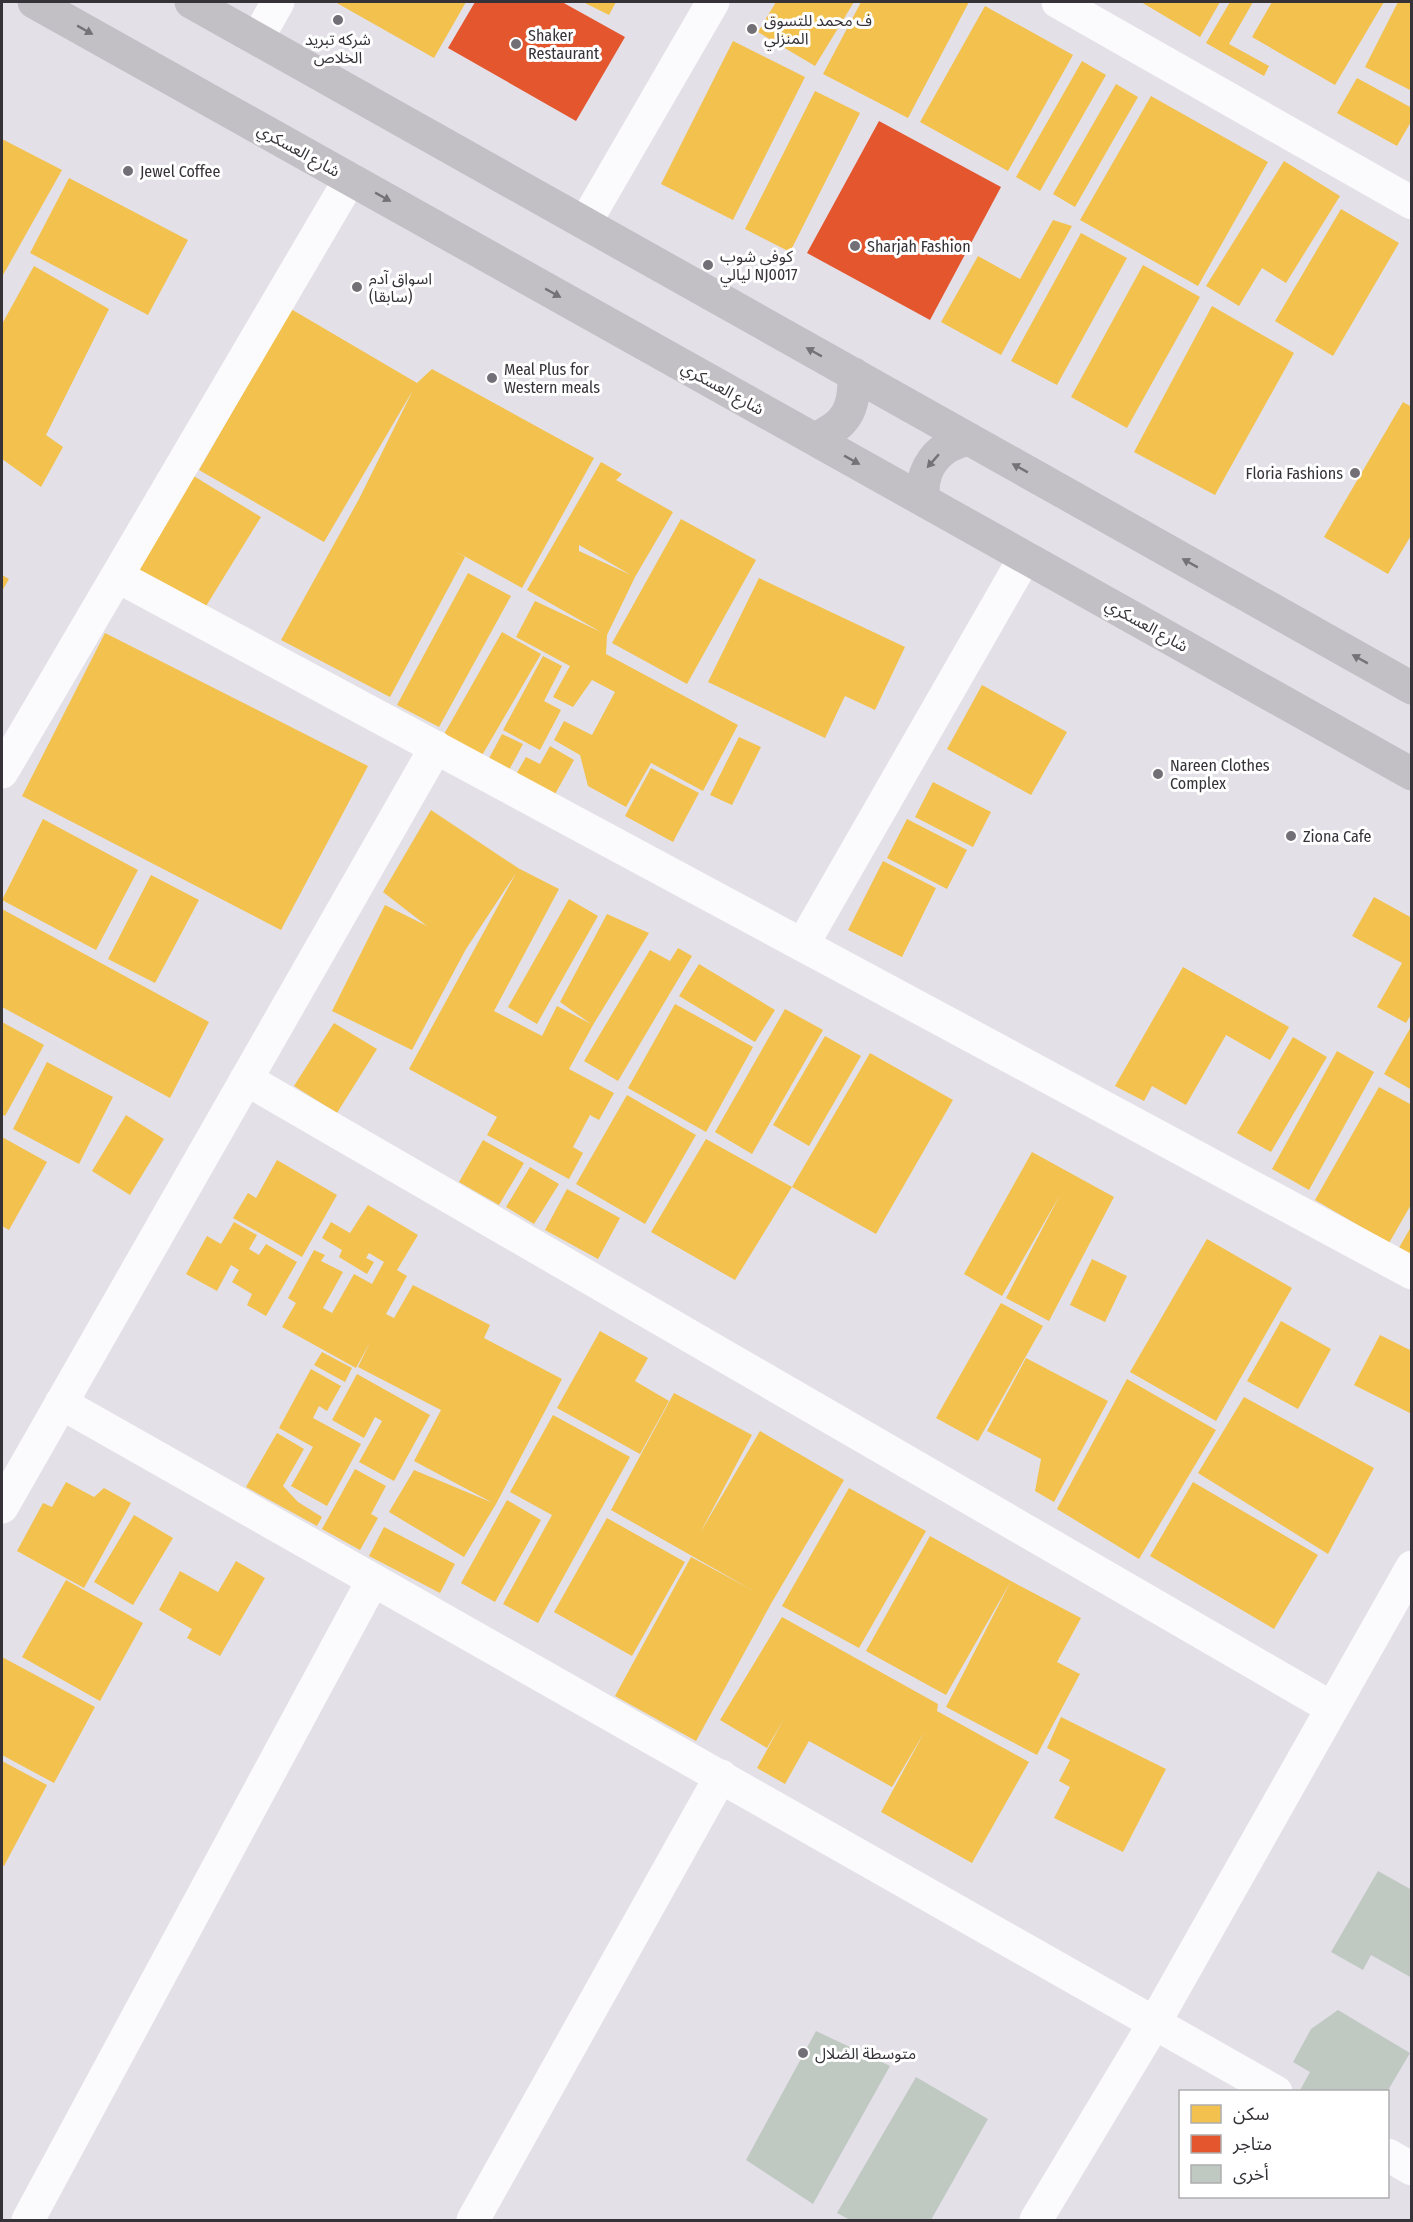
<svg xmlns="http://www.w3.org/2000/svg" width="1413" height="2222" viewBox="0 0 1413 2222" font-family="'Fira Sans Condensed','Noto Sans Arabic',sans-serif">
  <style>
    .homes { fill: #f2c14e; fill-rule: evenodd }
    .shops { fill: #e4572e }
    .building { fill: #bfc9c2 }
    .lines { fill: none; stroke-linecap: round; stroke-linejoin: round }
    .minor { stroke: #fbfafc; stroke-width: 33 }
    .major { stroke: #c2bfc5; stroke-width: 33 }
    .oneway { fill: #747177 }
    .poi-dot { fill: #726f76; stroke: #fff; stroke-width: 2 }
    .labels { text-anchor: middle; stroke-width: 6; stroke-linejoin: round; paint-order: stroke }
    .poi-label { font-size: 16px; fill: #353238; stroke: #fff; text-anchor: start }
    .street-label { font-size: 16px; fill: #353238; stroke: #fff }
  </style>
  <rect width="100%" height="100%" fill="#e3e0e8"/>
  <path class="homes" d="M 335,2 L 466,2 L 434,58 Z
    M 583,2 L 616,2 L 609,15 Z
    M 776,2 L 854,2 L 815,66 L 758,32 Z
    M 861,2 L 969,2 L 908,118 L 823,74 Z
    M 1141,2 L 1220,2 L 1200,37 Z
    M 1230,2 L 1253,2 L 1229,44 L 1269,66 L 1264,76 L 1206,43 Z
    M 1272,2 L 1384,2 L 1335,85 L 1252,37 Z
    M 1398,2 L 1412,2 L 1412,91 L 1365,67 Z
    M 985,6 L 1073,55 L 1008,171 L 920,122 Z
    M 733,41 L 805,77 L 733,220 L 661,184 Z
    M 1082,61 L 1106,75 L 1040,191 L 1016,177 Z
    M 1357,78 L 1412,108 L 1412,120 L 1397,146 L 1337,113 Z
    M 1116,84 L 1138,97 L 1075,207 L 1053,194 Z
    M 815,91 L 860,113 L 790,252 L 745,229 Z
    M 1151,96 L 1268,162 L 1198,286 L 1080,220 Z
    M 2,139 L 62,170 L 2,277 Z
    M 1284,161 L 1340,196 L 1286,283 L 1262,268 L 1239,306 L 1206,286 Z
    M 69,178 L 188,240 L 148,315 L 30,253 Z
    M 1341,209 L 1399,243 L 1333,356 L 1275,321 Z
    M 1053,220 L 1072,226 L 1001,355 L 941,322 L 978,256 L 1020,279 Z
    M 1081,233 L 1127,258 L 1057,385 L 1011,361 Z
    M 1143,265 L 1200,297 L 1127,428 L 1071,397 Z
    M 34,266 L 109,309 L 46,435 L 63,447 L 41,487 L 2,459 L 2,324 Z
    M 1212,306 L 1294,353 L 1215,495 L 1134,452 Z
    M 291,309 L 417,383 L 432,369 L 594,458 L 522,588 L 455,551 L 465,557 L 390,697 L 281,640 L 359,499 L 413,390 L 324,542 L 199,470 Z
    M 1403,402 L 1412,407 L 1412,534 L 1388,574 L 1324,537 Z
    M 601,462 L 622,474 L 616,480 L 673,512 L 635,577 L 607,635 L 606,654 L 738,725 L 703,791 L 651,763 L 626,807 L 588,786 L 580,755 L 554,740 L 564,721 L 592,735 L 615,692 L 592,680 L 573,707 L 553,697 L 570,666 L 516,637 L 535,601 L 601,632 L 527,590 ZM 579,545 L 631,575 L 579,551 Z
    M 192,475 L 261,517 L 203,611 L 134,569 Z
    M 681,519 L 756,560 L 687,684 L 612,643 Z
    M 468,573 L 511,596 L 439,727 L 397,705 Z
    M 2,575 L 9,579 L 2,591 Z
    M 759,578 L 905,647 L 875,710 L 845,696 L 825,738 L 708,682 Z
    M 502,632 L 541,654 L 481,757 L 443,736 Z
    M 105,633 L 368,766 L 281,930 L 22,796 Z
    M 543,656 L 562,666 L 544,701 L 561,710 L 540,750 L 503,730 Z
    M 982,685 L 1067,732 L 1031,795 L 947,749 Z
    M 502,734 L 523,744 L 508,772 L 487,762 Z
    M 739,737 L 761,747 L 732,805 L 710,795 Z
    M 550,746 L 574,760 L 554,796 L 515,776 L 526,757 L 540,764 Z
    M 651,768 L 699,793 L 673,842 L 625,816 Z
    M 933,782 L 991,812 L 973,847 L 915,817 Z
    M 431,810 L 518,868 L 559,889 L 494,1011 L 542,1036 L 557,1006 L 591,1024 L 560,1002 L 607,914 L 649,933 L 593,1025 L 569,1069 L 614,1093 L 599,1120 L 590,1115 L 573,1147 L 583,1153 L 569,1179 L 487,1135 L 497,1117 L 409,1069 L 516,873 L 466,949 L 412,1050 L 332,1011 L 385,905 L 427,926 L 383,892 Z
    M 43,819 L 138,870 L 96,950 L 2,900 Z
    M 907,819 L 967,850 L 947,889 L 887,858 Z
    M 883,861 L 936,888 L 902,957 L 848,930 Z
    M 151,875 L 199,900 L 155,983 L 108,959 Z
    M 1374,897 L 1412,918 L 1412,1013 L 1406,1023 L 1377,1007 L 1402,963 L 1352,936 Z
    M 569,899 L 598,916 L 537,1024 L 508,1007 Z
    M 2,909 L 209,1022 L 170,1098 L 2,1007 Z
    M 678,948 L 692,956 L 618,1081 L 584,1061 L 650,950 L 670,961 Z
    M 699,964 L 775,1010 L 755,1042 L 679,996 Z
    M 1183,967 L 1289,1027 L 1270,1060 L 1226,1035 L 1186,1105 L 1152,1086 L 1144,1101 L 1115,1086 Z
    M 675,1004 L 753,1047 L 706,1132 L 628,1088 Z
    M 785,1009 L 823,1030 L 752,1154 L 715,1132 Z
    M 2,1022 L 44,1045 L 5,1116 L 2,1114 Z
    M 334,1023 L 377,1049 L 337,1113 L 294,1086 Z
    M 1412,1025 L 1412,1090 L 1384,1074 Z
    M 825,1036 L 861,1056 L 809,1146 L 773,1125 Z
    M 1293,1037 L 1327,1057 L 1271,1152 L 1237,1133 Z
    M 1337,1051 L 1374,1072 L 1309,1190 L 1272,1169 Z
    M 870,1053 L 953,1100 L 876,1234 L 792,1187 Z
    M 47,1062 L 113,1097 L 79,1164 L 13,1129 Z
    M 1379,1087 L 1412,1105 L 1412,1203 L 1389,1243 L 1315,1200 Z
    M 627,1095 L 696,1135 L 645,1224 L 576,1184 Z
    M 126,1115 L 164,1139 L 130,1195 L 92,1171 Z
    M 2,1137 L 47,1162 L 9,1230 L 2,1226 Z
    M 706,1139 L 792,1187 L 735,1280 L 651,1232 Z
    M 483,1140 L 524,1163 L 499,1205 L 459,1182 Z
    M 1032,1152 L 1114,1197 L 1049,1321 L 1006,1298 L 1060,1195 L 1002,1296 L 964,1274 Z
    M 277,1160 L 337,1195 L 302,1257 L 233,1218 L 248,1193 L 256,1198 Z
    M 530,1167 L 559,1184 L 534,1224 L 506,1207 Z
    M 567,1189 L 620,1218 L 598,1259 L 545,1230 Z
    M 368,1205 L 418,1235 L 397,1270 L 407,1276 L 386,1314 L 394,1318 L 413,1285 L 490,1325 L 484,1338 L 562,1379 L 496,1504 L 464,1557 L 389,1512 L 414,1470 L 493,1503 L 414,1461 L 441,1410 L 358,1367 L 370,1342 L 356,1368 L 282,1327 L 296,1303 L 288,1298 L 314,1250 L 325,1255 L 321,1261 L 343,1272 L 323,1308 L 332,1313 L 354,1274 L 372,1284 L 384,1262 L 369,1253 L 366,1258 L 374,1262 L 367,1274 L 339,1257 L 342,1250 L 322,1238 L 331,1222 L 350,1233 Z
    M 234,1222 L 257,1235 L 249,1249 L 259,1255 L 266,1244 L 297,1262 L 266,1316 L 247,1305 L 252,1294 L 232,1282 L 239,1270 L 231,1265 L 217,1291 L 186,1274 L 207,1236 L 221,1244 Z
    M 1412,1225 L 1412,1262 L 1396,1253 Z
    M 1207,1239 L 1292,1288 L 1216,1421 L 1130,1372 Z
    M 1092,1259 L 1127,1276 L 1105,1322 L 1070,1305 Z
    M 1001,1303 L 1043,1326 L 978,1441 L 936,1418 Z
    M 1281,1321 L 1331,1349 L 1298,1409 L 1247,1381 Z
    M 600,1331 L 648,1358 L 635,1381 L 669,1401 L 640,1454 L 557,1408 Z
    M 1380,1335 L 1412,1351 L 1412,1414 L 1354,1385 Z
    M 322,1352 L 352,1368 L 345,1382 L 314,1365 Z
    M 1026,1358 L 1108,1401 L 1054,1502 L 1035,1491 L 1041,1459 L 987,1431 Z
    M 311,1369 L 341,1386 L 327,1411 L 319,1406 L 313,1418 L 361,1444 L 327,1506 L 291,1486 L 313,1447 L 279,1428 Z
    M 357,1374 L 430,1415 L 394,1481 L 359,1462 L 382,1421 L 375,1417 L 364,1438 L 332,1420 Z
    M 1127,1379 L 1216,1430 L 1139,1559 L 1057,1509 Z
    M 674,1393 L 752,1435 L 700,1533 L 760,1431 L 844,1480 L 772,1602 L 696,1741 L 615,1696 L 691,1557 L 752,1590 L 611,1510 Z
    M 1244,1397 L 1374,1468 L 1328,1554 L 1198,1473 Z
    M 553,1415 L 630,1457 L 538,1623 L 503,1604 L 552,1515 L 510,1492 Z
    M 277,1433 L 304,1449 L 283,1486 L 298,1502 L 322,1517 L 317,1526 L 246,1487 Z
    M 355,1469 L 386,1486 L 371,1514 L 378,1518 L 360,1550 L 322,1529 Z
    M 66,1482 L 94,1497 L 104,1488 L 131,1503 L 84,1588 L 17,1551 L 43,1503 L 52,1507 Z
    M 1193,1482 L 1318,1555 L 1274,1629 L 1150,1556 Z
    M 849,1488 L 926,1531 L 859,1648 L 782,1606 Z
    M 507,1500 L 541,1520 L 495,1602 L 461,1583 Z
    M 134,1515 L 173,1538 L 133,1605 L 94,1582 Z
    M 607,1518 L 685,1562 L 632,1656 L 554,1612 Z
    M 384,1527 L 455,1564 L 440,1593 L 369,1556 Z
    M 930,1536 L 1011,1581 L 946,1695 L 866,1651 Z
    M 236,1561 L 265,1578 L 220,1656 L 187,1638 L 192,1629 L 159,1610 L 180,1571 L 218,1592 Z
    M 66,1580 L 143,1623 L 100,1701 L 22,1657 Z
    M 1011,1581 L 1081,1618 L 1057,1662 L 1080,1674 L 1037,1755 L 946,1707 Z
    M 782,1617 L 938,1704 L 937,1711 L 1029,1762 L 972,1863 L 881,1812 L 925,1731 L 892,1787 L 809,1741 L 785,1784 L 757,1768 L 785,1717 L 767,1748 L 720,1720 Z
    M 2,1657 L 95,1707 L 54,1783 L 2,1755 Z
    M 1061,1717 L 1166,1769 L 1123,1852 L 1054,1818 L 1070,1787 L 1059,1781 L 1070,1760 L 1047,1748 Z
    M 2,1761 L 47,1785 L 4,1866 L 2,1865 Z"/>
  <path class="shops" d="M 475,2 L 562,2 L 625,37 L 576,121 L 448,48 Z
    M 879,121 L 1001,187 L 930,320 L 807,253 Z"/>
  <path class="building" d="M 1378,1871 L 1412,1890 L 1412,1978 L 1371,1955 L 1363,1970 L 1331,1952 Z
    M 1338,2010 L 1410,2053 L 1387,2092 L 1299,2092 L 1310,2072 L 1293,2062 L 1311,2029 Z
    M 816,2031 L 890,2066 L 813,2204 L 746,2160 Z
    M 916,2077 L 988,2119 L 931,2220 L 850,2220 L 837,2213 Z"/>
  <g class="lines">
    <path class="minor" d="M 1058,2 L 1412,203
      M 257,39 L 278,2
      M 585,223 L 713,2
      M 117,576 L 1412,1273
      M 2,772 L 350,179
      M 803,944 L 1025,557
      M 246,1079 L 1332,1708
      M 61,1403 L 1276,2092
      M 2,1507 L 436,747
      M 1388,2155 L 1412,2169
      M 28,2220 L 373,1580
      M 473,2220 L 721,1776
      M 1036,2220 L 1155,2022 L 1412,1567"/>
    <path class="major" d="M 34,2 L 1412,774
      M 191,2 L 1412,688
      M 814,439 C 847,425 855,409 854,374
      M 924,500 C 919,469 938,445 969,439"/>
  </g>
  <defs><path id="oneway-solid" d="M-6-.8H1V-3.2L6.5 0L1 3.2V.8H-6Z" transform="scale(1.5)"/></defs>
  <g class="oneway">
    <use href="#oneway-solid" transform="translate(85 30) rotate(29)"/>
    <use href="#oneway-solid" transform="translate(383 197) rotate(29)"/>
    <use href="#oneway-solid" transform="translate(553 293) rotate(29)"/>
    <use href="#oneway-solid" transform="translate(814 352) rotate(-151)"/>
    <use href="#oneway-solid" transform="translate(852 460) rotate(29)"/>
    <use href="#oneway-solid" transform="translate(933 461) rotate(131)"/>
    <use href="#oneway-solid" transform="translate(1020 468) rotate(-151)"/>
    <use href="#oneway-solid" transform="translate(1190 563) rotate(-151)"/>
    <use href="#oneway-solid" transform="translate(1360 659) rotate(-151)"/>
  </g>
  <g class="poi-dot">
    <circle cx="338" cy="20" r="6"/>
    <circle cx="752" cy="29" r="6"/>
    <circle cx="516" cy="44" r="6"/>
    <circle cx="128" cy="171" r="6"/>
    <circle cx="855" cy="246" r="6"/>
    <circle cx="708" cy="265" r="6"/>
    <circle cx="357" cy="287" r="6"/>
    <circle cx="492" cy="378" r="6"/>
    <circle cx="1355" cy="473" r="6"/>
    <circle cx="1158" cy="774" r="6"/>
    <circle cx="1291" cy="836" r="6"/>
    <circle cx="803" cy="2053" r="6"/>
  </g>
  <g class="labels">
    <g class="poi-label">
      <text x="764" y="26">ف محمد للتسوق<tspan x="764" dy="18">المنزلي</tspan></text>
      <text x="528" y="41">Shaker<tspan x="528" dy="18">Restaurant</tspan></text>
      <text x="338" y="45" text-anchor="middle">شركه تبريد<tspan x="338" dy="18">الخلاص</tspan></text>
      <text x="140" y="177">Jewel Coffee</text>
      <text x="867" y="252">Sharjah Fashion</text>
      <text x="720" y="262">كوفي شوب<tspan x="720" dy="18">ليالي NJ0017</tspan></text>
      <text x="369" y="284">اسواق آدم<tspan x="369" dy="18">(سابقا)</tspan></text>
      <text x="504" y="375">Meal Plus for<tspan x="504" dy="18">Western meals</tspan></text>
      <text x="1343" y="479" text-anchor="end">Floria Fashions</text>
      <text x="1170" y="771">Nareen Clothes<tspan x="1170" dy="18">Complex</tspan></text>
      <text x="1303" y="842">Ziona Cafe</text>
      <text x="815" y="2059">متوسطة الضلال</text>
    </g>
    <g class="street-label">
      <text transform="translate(299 150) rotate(29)" y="6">شارع العسكري</text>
      <text transform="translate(723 388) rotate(29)" y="6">شارع العسكري</text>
      <text transform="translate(1147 625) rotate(29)" y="6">شارع العسكري</text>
    </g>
  </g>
  <rect width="1413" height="2222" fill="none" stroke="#353238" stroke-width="6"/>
  <rect x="1179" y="2090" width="210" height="108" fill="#ffffff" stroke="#aeadaf" stroke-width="1.5"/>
  <rect x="1191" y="2105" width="30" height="18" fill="#f2c14e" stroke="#aeadaf" stroke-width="1.5"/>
  <text x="1233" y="2120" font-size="18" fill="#353238">سكن</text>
  <rect x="1191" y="2135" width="30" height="18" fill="#e4572e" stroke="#aeadaf" stroke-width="1.5"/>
  <text x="1233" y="2150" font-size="18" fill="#353238">متاجر</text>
  <rect x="1191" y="2165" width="30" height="18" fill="#bfc9c2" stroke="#aeadaf" stroke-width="1.5"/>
  <text x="1233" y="2180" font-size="18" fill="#353238">أخرى</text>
</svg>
